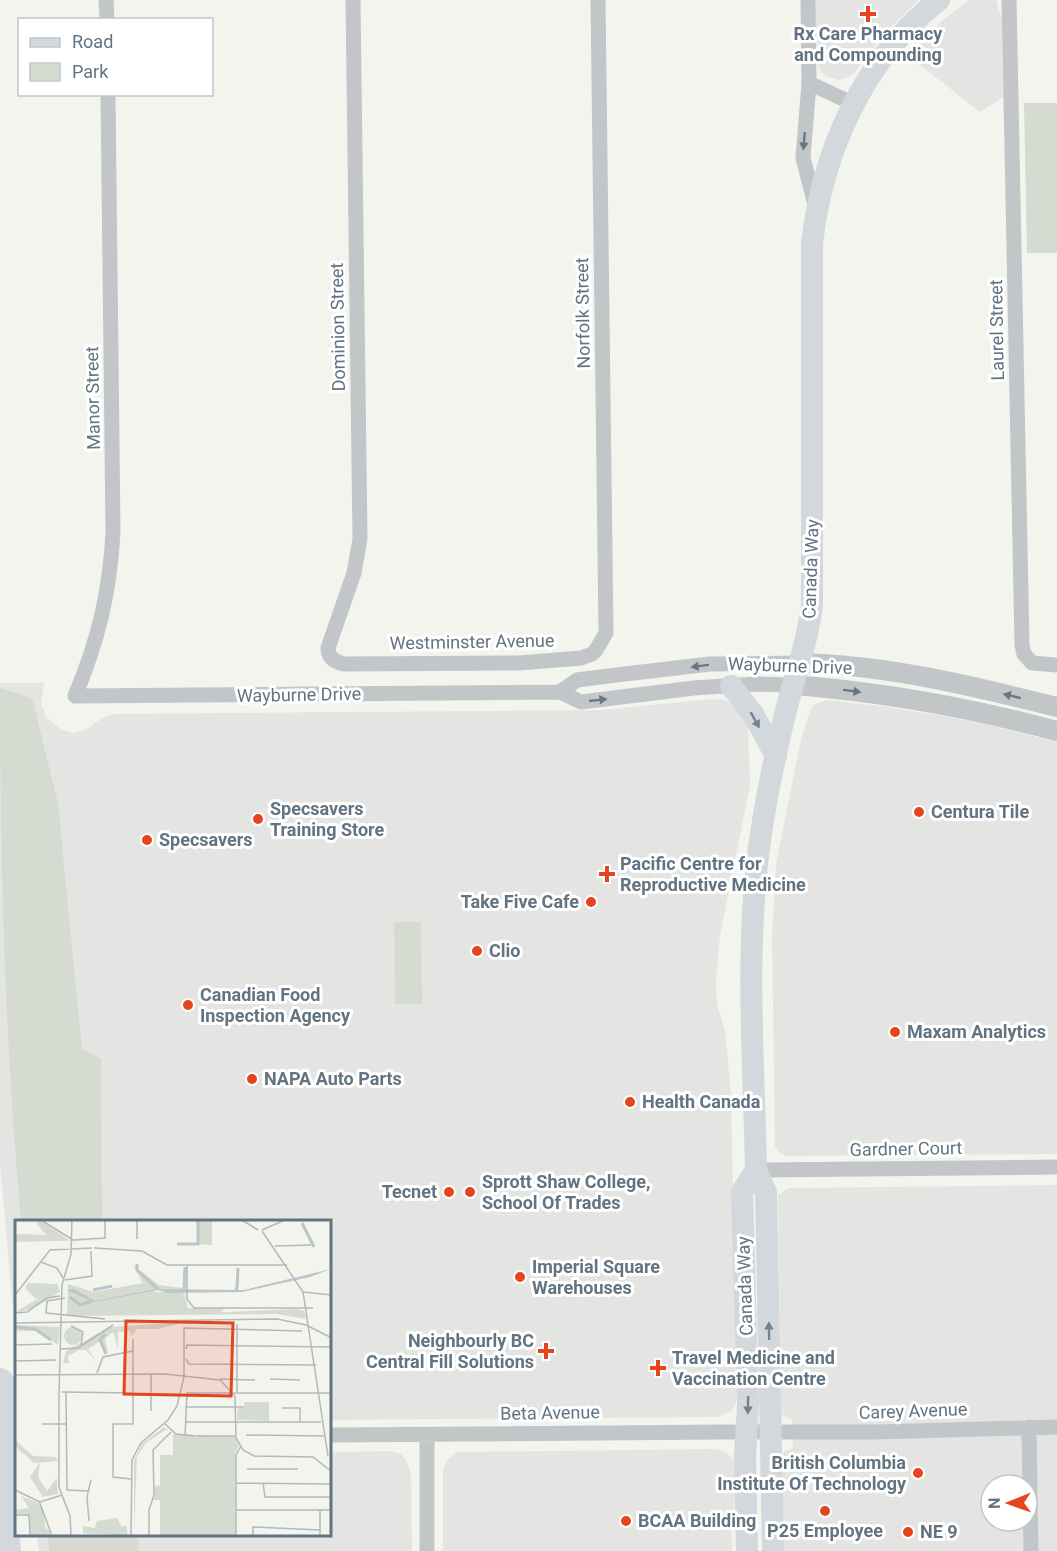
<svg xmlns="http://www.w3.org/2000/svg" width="1057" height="1551" viewBox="0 0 1057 1551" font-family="Roboto,sans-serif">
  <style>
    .built { fill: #e4e5e3; fill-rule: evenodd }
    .green { fill: #d5dbd0 }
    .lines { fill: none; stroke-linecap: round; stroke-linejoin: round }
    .minor { stroke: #c3c6c9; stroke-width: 15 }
    .tertiary { stroke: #c3c6c9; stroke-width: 20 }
    .secondary { stroke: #d3d8dc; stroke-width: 22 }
    .motorway { stroke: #d3d8dc; stroke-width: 28 }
    .oneway { fill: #677885 }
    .oneway2 { fill: #73838f }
    .poi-dot { fill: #e5451e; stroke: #fff; stroke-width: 2 }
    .labels { text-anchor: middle; stroke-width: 6; stroke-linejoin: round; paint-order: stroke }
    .poi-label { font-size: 18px; font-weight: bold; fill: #627481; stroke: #fff; text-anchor: start }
    .street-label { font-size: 18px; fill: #627481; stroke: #fff }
    .inset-river { fill: none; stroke: #bac6ca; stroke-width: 3 }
    .inset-road { fill: none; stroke: #b1b9bc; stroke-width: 1.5 }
    .view { fill: #e5451e; fill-opacity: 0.15; stroke: #e5451e; stroke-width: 3 }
    .inset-edge { fill: none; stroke: #627481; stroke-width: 3 }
  </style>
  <rect width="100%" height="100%" fill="#f4f4ef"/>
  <path class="built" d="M 815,0 L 918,0 L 880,39 L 854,73 L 848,77 L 839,80 L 827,77 L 819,69 L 817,64 Z
    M 969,0 L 996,0 L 1002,20 L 1003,97 L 980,112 L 907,55 L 944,19 Z
    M 0,683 L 44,683 L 41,703 L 46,717 L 62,730 L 74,733 L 87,729 L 103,717 L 115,714 L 600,710 L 713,699 L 725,700 L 740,710 L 748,728 L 750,785 L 720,935 L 716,983 L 717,1005 L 725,1030 L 731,1094 L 737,1392 L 736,1403 L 731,1411 L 718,1417 L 330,1420 L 330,1221 L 16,1221 L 16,1344 L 0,1163 Z
    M 827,700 L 882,706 L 938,715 L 985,724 L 1057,742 L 1057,1154 L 786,1156 L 780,1153 L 775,1147 L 772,937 L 776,864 L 802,735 L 812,707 L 817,703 Z
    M 1057,1185 L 1057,1551 L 781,1551 L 781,1454 L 787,1450 L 793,1448 L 792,1420 L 781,1414 L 778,1195 L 788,1188 ZM 991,1485 L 1027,1485 L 1027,1521 L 991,1521 Z
    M 710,1449 L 720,1450 L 728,1454 L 735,1461 L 736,1487 L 731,1526 L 732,1551 L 443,1551 L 443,1471 L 447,1460 L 456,1452 Z
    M 330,1452 L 390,1451 L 401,1454 L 406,1460 L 411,1473 L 412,1551 L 39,1551 L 37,1535 L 330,1534 Z"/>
  <path class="green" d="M 1024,103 L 1057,103 L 1057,253 L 1027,253 Z
    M 0,688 L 32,698 L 58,803 L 82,1049 L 101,1059 L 102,1221 L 21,1221 C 5,1044 0,866 0,688 Z
    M 394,922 L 421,922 L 422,1004 L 395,1004 Z
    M 48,1535 L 137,1535 L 139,1551 L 49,1551 Z"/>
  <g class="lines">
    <path class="minor" d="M 106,0 L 107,20
      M 353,0 L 360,539 L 354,573 L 328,648 C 328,658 335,662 344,664 L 519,663 L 581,658 L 592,654 L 596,650 L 606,633 L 598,0
      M 808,0 L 809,83 L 803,158 L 816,208
      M 1009,0 L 1022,645 L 1024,654 L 1032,663 L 1057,665
      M 809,83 L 854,104
      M 108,94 L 113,532 C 110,592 98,641 75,696 L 560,692 L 581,702 L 694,688 L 757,684 L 794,685
      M 560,692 L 577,680 L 616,675 L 710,664 L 800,663
      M 756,1170 L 1057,1167
      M 1029,1427 L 1031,1551
      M 330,1435 L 724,1432 L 876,1432 L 1057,1427
      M 427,1435 L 427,1551"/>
    <path class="tertiary" d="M 800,663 C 887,665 973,686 1057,707
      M 794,685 C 883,692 971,708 1057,731"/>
    <path class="secondary" d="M 731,686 L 753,714 L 776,756
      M 747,1551 L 745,1455 L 748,1405 L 742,1192 L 756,1170
      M 773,1551 L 766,1192 L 756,1170 C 754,1066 745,951 759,848 C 765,802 775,755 786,710 C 795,675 808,641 812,604 L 812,244 C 822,152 864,58 939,0"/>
    <path class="motorway" d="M 0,1382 L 16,1471
      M 0,1463 L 7,1551"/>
  </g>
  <defs><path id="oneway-solid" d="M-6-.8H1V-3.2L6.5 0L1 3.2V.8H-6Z" transform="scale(1.5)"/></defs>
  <g class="oneway">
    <use href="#oneway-solid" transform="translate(804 141) rotate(95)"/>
    <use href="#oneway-solid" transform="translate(700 666) rotate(173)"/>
    <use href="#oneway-solid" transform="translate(852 691) rotate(7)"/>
    <use href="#oneway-solid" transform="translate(1012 696) rotate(-166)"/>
    <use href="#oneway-solid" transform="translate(598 700) rotate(-6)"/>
  </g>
  <g class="oneway2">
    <use href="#oneway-solid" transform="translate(755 720) rotate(61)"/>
    <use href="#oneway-solid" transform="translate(769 1331) rotate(-91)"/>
    <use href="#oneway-solid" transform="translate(748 1405) rotate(91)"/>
  </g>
  <g class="poi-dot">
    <path d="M865 5h6v6h6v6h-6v6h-6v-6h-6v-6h6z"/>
    <circle cx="919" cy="812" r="6"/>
    <circle cx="258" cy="819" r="6"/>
    <circle cx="147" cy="840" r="6"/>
    <path d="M604 865h6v6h6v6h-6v6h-6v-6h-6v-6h6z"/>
    <circle cx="591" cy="902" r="6"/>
    <circle cx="477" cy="951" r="6"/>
    <circle cx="188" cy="1005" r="6"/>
    <circle cx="895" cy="1032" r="6"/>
    <circle cx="252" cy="1079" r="6"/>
    <circle cx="630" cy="1102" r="6"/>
    <circle cx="449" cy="1192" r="6"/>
    <circle cx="470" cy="1192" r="6"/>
    <circle cx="520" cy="1277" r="6"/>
    <path d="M543 1342h6v6h6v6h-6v6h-6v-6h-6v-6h6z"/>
    <path d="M655 1359h6v6h6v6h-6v6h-6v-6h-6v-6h6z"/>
    <circle cx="918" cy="1473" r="6"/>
    <circle cx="825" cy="1511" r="6"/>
    <circle cx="626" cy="1521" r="6"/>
    <circle cx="908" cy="1532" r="6"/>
  </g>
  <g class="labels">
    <g class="poi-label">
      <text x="868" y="40" text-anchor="middle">Rx Care Pharmacy<tspan x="868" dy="21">and Compounding</tspan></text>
      <text x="270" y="815">Specsavers<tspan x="270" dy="21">Training Store</tspan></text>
      <text x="931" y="818">Centura Tile</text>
      <text x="159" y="846">Specsavers</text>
      <text x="620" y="870">Pacific Centre for<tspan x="620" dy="21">Reproductive Medicine</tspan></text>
      <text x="579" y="908" text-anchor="end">Take Five Cafe</text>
      <text x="489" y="957">Clio</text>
      <text x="200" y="1001">Canadian Food<tspan x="200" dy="21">Inspection Agency</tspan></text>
      <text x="907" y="1038">Maxam Analytics</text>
      <text x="264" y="1085">NAPA Auto Parts</text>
      <text x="642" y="1108">Health Canada</text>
      <text x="482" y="1188">Sprott Shaw College,<tspan x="482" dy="21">School Of Trades</tspan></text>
      <text x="437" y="1198" text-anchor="end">Tecnet</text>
      <text x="532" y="1273">Imperial Square<tspan x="532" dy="21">Warehouses</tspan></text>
      <text x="534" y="1347" text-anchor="end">Neighbourly BC<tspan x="534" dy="21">Central Fill Solutions</tspan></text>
      <text x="672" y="1364">Travel Medicine and<tspan x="672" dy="21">Vaccination Centre</tspan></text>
      <text x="906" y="1469" text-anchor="end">British Columbia<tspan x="906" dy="21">Institute Of Technology</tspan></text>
      <text x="638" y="1527">BCAA Building</text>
      <text x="825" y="1537" text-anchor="middle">P25 Employee</text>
      <text x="920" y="1538">NE 9</text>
    </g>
    <g class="street-label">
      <text transform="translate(583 313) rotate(-91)" y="6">Norfolk Street</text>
      <text transform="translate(338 327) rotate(-91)" y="6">Dominion Street</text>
      <text transform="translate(997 330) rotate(-91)" y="6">Laurel Street</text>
      <text transform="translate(93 398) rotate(-91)" y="6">Manor Street</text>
      <text transform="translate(811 569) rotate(-88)" y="6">Canada Way</text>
      <text transform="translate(472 642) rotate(-1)" y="6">Westminster Avenue</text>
      <text transform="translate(790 666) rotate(2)" y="6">Wayburne Drive</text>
      <text transform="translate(299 695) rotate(-1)" y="6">Wayburne Drive</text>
      <text transform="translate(906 1149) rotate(-1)" y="6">Gardner Court</text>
      <text transform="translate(745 1286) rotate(-92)" y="6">Canada Way</text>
      <text transform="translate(913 1411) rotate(-2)" y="6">Carey Avenue</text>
      <text transform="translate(550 1413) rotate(-1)" y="6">Beta Avenue</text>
    </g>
  </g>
  <g transform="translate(15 1220)">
    <rect width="316" height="316" fill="#f4f4ef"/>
    <path d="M 19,0 L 24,5 L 21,0 L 25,0 L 54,20 L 82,20 L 0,22 L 0,15 L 5,14 L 31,15 ZM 182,0 L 197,0 L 197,25 L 183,24 ZM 118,45 L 144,65 L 169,68 L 169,71 L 144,69 L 138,72 L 169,72 L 173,88 L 210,89 L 205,92 L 211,92 L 282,89 L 289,91 L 291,99 L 261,94 L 52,96 L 53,64 L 79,72 L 128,63 ZM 13,63 L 42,64 L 45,72 L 15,90 L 0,92 L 26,77 L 21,79 L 10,68 ZM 170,102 L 144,109 L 122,109 L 116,117 L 115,111 L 103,112 L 103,130 L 99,113 L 96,113 L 90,119 L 93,134 L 84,122 L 73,129 L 82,142 L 71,130 L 64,130 L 53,136 L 54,143 L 48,143 L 51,131 L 95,107 ZM 0,105 L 45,107 L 43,125 L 22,111 L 2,111 ZM49 116a9 9 0 1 1 18 0a9 9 0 1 1-18 0ZM 230,182 L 254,182 L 254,201 L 222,200 L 223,188 L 228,187 ZM 149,207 L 154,211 L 150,210 L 131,223 L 122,236 L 119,310 L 119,240 L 127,224 ZM 158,214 L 220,217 L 224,226 L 220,233 L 220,316 L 145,316 L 145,280 L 139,280 L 140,266 L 145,265 L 145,235 L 158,235 ZM 0,220 L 18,236 L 41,237 L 43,241 L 19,243 L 0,226 ZM 25,242 L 23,257 L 32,271 L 42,258 L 43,274 L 28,277 L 15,257 ZM 6,276 L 22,282 L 29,291 L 30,307 L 40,316 L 15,316 L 15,295 L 0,294 L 0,290 L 14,288 ZM 102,298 L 106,306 L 112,306 L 112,316 L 68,313 L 68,306 L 80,308 L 82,301 Z" fill="#d5dbd0"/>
    <path d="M 316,49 L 295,57 L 227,72 L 153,73 L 143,70 L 79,82 L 52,70 L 59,69 L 80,81 L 142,69 L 219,70 L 223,65 L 223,70 L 229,70 Z" fill="#bac6ca"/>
    <path class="inset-river" d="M 287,3 L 299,27M 162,24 L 183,24 L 183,0M 122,44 L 122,50 L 143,69M 222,68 L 223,48M 78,70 L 97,66M 169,71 L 170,47M 55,77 L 65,85 L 77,81M 0,107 L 20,109 L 36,120M 90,114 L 85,120 L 91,134"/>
    <path class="inset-road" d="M 26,0 L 58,20 L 90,18 L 90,0M 227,0 L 243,10M 247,10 L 270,0M 247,11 L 288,72 L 313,236M 122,19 L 122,0M 260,26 L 296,25M 79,28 L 127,31 L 152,45 L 272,45M 26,42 L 42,48 L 48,58M 172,46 L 172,79 L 179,88 L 298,88M 50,60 L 77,56 L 76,31M 288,72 L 317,75M 0,75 L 35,30 L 77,28M 50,78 L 32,81 L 31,93 L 90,99M 0,93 L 12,92 L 32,78 L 45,76M 0,103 L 262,99 L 291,105 L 317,118M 56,106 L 68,112 L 66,125M 0,125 L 37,124M 45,129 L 63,128 L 98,105M 171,129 L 172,125 L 317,127M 171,139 L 174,144 L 301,145M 0,141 L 41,140M 82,153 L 88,137 L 118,131M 0,155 L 150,154 L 205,160 L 220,176 L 221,218 L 228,230 L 239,236 L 298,237 L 317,252M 205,159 L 240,160M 255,159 L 285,160M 47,172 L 118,173M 51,172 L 52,270 L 73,271M 222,172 L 222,104M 170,187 L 228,187M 267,188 L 285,188 L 285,202M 136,191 L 136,154M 170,202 L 306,202M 149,203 L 161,214 L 181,216M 27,204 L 52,204M 231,215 L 309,216M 170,216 L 172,173 L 317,173M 182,216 L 221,216M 232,249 L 283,249M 116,259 L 98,257 L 98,204 L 118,204 L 118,119M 221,263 L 317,264M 248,263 L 250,277 L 317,277M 0,270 L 25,282 L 47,275M 24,281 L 36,313M 221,290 L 317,290M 0,295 L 14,295 L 15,316M 74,301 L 72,277 L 76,260M 56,316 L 55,296 L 44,267 L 44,174 L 47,65 L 56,34 L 57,0M 116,316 L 117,240 L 126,223 L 153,200 L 162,186 L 169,157 L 169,108 L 287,111M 134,316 L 134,290 L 139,275 L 138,230 L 156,212M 221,316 L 221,235 L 226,226M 238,316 L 238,307 L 305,310M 305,316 L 305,290"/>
    <path class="view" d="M 111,101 L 218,103 L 216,176 L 109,174 Z"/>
    <rect width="316" height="316" class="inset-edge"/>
  </g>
  <rect x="18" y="18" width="195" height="78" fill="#ffffff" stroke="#c0c7cd" stroke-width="1.5"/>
  <rect x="30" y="38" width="30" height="9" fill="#d3d8dc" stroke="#c0c7cd" stroke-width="1.5"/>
  <text x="72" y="48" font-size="18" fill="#627481">Road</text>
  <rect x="30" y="63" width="30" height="18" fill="#d5dbd0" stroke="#c0c7cd" stroke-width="1.5"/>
  <text x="72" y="78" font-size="18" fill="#627481">Park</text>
  <g transform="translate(1009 1503) rotate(269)"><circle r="28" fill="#ffffff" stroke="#c0c7cd" stroke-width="1.5"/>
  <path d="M0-4.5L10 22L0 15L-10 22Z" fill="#e5451e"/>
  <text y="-9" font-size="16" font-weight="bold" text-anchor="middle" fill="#627481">N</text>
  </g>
</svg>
